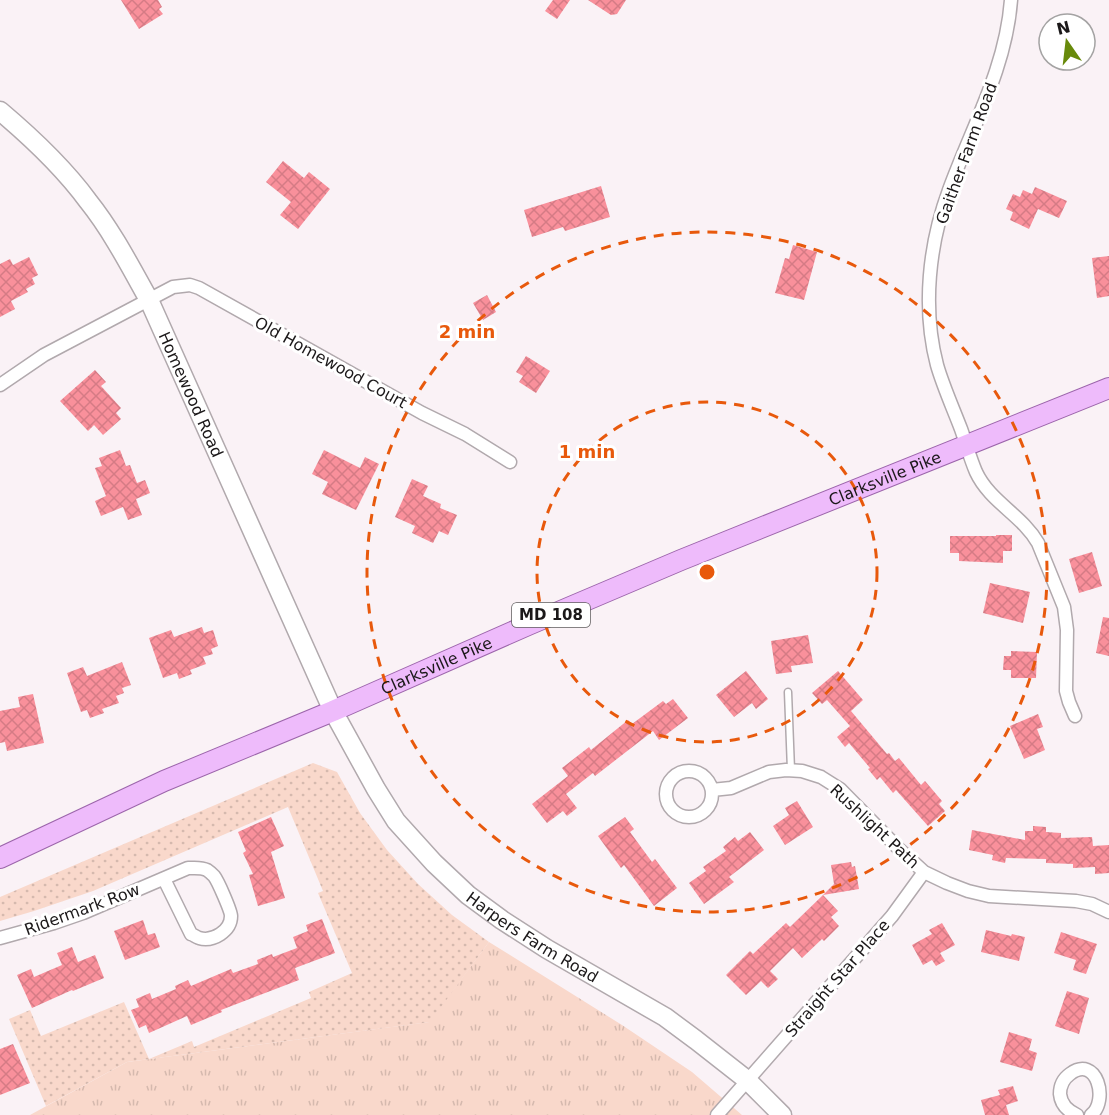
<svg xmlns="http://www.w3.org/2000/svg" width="1109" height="1115" viewBox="0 0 1109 1115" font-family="'DejaVu Sans',sans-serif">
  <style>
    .grass { fill: url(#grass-tufts) }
    .park { fill: url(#park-dots) }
    .building { fill: url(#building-cross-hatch) }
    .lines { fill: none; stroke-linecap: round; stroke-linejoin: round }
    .lane-casing { stroke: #b1a9ad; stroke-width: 9 }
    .street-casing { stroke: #b1a9ad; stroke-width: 15 }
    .secondary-casing { stroke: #b1a9ad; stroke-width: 21 }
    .primary-casing { stroke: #9c65ab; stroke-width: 22 }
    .lane { stroke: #fff; stroke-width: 6 }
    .street { stroke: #fff; stroke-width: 12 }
    .secondary { stroke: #fff; stroke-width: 18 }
    .primary { stroke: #eebbfb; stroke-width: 20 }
    .ring { fill: none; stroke: #e8590c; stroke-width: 3; stroke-dasharray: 10 8 }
    .labels { text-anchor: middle; stroke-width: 6; stroke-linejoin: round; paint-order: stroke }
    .shield { fill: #fff; stroke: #5f5d5e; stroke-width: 1.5 }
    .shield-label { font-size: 15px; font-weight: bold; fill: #1b1819 }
    .street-label { font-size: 16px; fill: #1b1819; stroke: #fff }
    .centre { fill: #e8590c; stroke: #fff; stroke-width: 3 }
    .ring-label { font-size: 18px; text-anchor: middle; font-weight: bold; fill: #e8590c; stroke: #fff; stroke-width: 6; stroke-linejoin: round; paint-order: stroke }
  </style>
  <defs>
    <pattern id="grass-tufts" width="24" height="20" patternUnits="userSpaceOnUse" patternTransform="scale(1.5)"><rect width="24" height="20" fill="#f9d8cb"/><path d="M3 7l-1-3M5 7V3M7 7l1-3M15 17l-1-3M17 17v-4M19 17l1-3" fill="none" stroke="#d5b9ae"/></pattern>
    <pattern id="park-dots" width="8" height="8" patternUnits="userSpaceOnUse" patternTransform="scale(1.5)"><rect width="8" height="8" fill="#f9d8cb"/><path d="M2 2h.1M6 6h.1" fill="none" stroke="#d5b9ae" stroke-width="1.8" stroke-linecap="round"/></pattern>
    <pattern id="building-cross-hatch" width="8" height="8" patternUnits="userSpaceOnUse" patternTransform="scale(1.5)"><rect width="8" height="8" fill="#f9909b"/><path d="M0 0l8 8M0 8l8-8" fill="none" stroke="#d57b85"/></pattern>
  </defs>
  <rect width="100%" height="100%" fill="#faf2f6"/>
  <path class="grass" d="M 489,942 L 622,1025 L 692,1072 L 742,1115 L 30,1115 L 127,1062 L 429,1022 Z"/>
  <path class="park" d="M 313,763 L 337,772 L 360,813 L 387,850 L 418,884 L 452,915 L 489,942 L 430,1022 L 127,1062 L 46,1106 L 9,1019 L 30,1010 L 41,1036 L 124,1002 L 149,1059 L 192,1041 L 194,1047 L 311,998 L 309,992 L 352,973 L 318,893 L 323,891 L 288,807 L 93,891 L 34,911 L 0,921 L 0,897 Z"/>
  <path class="building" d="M 121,0 L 158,0 L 162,7 L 159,9 L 163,14 L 139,29 Z
    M 553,0 L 570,0 L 557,19 L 545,11 Z
    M 588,0 L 626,0 L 617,14 L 611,15 Z
    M 283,161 L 304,178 L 309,172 L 330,189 L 298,229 L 280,215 L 291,202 L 266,182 Z
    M 601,186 L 610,217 L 565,231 L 563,227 L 532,237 L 524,210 Z
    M 1035,187 L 1067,201 L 1059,218 L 1038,209 L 1029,229 L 1010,220 L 1013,212 L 1006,209 L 1013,194 L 1020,197 L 1023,190 L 1032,194 Z
    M 793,245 L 817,252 L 804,300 L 775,293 L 785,258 L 789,259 Z
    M 1109,256 L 1109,296 L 1097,298 L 1092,258 Z
    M 29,257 L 38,275 L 32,278 L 35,284 L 26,289 L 28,292 L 11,301 L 15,309 L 0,317 L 0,264 L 10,259 L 13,265 Z
    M 487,295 L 496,312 L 483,320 L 473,303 Z
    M 526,356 L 550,371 L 536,393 L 519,382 L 523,376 L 516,372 Z
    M 95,370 L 106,382 L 101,386 L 121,408 L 116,413 L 121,419 L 103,435 L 94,425 L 88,431 L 60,401 Z
    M 120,450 L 126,466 L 130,465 L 137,483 L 145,480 L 150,493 L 136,499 L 142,515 L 128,520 L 123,507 L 101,516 L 95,501 L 106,496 L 95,468 L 102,466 L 99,458 Z
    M 324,450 L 360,468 L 365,457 L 379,464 L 356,510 L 322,494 L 328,482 L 312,474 Z
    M 412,479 L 428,486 L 423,496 L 441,504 L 440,508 L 457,515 L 448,535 L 439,531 L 433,543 L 412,533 L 415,526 L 395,517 Z
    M 996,535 L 1012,535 L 1012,551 L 1003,551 L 1003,563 L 959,561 L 959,553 L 950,553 L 950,536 L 996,536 Z
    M 1092,552 L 1102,586 L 1079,593 L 1069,559 Z
    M 990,583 L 1030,592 L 1023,623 L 983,613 Z
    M 1103,617 L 1109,618 L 1109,656 L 1096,653 Z
    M 202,627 L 204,633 L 213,630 L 218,646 L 211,649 L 213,654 L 203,657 L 206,664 L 190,670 L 192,674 L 179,679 L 177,673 L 163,678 L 149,638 L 171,630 L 174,637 Z
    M 808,635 L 813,663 L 791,666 L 792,672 L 776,674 L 771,641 Z
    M 1011,651 L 1037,652 L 1036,678 L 1011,678 L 1011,670 L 1003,670 L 1004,656 L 1011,656 Z
    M 122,662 L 131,685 L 122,688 L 124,693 L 116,696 L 119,703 L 102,709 L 104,713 L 90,718 L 87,710 L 81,712 L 67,673 L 83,667 L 87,676 Z
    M 746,671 L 768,699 L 756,709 L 752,703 L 734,717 L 716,695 Z
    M 838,671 L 863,700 L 851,711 L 887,754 L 889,753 L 895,761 L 899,758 L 921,785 L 925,781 L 942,801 L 939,804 L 945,811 L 928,826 L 896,790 L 893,793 L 880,777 L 877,780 L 868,769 L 870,768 L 849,743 L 845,747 L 837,737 L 850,726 L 827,700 L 822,704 L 812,693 Z
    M 33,694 L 44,743 L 7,751 L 5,742 L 0,743 L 0,711 L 20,707 L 18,697 Z
    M 673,699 L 688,718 L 659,740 L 653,731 L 595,776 L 593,773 L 566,794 L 577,808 L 567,816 L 563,811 L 547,823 L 532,804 L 568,776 L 562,768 L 589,747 L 591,750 L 628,720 L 632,724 L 663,701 L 666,704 Z
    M 1038,714 L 1043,727 L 1037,729 L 1045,750 L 1024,759 L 1010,726 Z
    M 797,801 L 813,827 L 785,845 L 773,826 L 789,815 L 785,808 Z
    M 271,817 L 284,846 L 271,852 L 285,898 L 258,906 L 249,875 L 253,874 L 243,853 L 246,851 L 238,832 Z
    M 625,817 L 634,829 L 630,832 L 652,862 L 655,859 L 677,888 L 654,906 L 624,865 L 621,868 L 598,836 Z
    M 1033,826 L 1046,827 L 1046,832 L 1061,833 L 1061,838 L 1092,837 L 1093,846 L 1109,845 L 1109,873 L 1095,874 L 1095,867 L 1073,868 L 1073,864 L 1046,863 L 1046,859 L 1006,858 L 1005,863 L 992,860 L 993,855 L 969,850 L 972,830 L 1025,840 L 1025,831 L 1033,831 Z
    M 750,832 L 764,850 L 729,877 L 734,882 L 704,904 L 689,883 L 706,871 L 703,867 L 726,851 L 723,847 L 735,837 L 738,841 Z
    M 851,862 L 852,867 L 855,866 L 859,889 L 823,895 L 834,884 L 831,865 Z
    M 823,895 L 838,911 L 831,917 L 839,926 L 824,941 L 822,939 L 802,958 L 793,948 L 770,971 L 778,979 L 768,988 L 761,981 L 746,995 L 726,975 L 750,951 L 753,954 L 786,923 L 790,927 Z
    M 322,919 L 335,953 L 295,968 L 299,980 L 221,1010 L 222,1012 L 191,1025 L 187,1016 L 149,1033 L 146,1025 L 139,1028 L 131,1010 L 139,1007 L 136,999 L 150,993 L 152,999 L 176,989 L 175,986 L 188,980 L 191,986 L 231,969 L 233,973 L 258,964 L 257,960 L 272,954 L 273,957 L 297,948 L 293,937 L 308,931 L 306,925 Z
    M 143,920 L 148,935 L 155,933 L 160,947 L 125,960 L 114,931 Z
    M 942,923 L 955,945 L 940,953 L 945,961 L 936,966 L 932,960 L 923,965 L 912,945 L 932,934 L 929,930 Z
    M 986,930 L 1011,936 L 1012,934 L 1025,937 L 1019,961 L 981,952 Z
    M 1061,932 L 1097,944 L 1086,974 L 1073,970 L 1076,960 L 1054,953 Z
    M 72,947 L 78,962 L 95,955 L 104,978 L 73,991 L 72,990 L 32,1008 L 17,975 L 31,969 L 34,977 L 62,965 L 57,953 Z
    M 1067,991 L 1089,998 L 1079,1034 L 1055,1026 Z
    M 1009,1032 L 1032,1039 L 1029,1050 L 1037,1053 L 1032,1071 L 1000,1062 Z
    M 13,1044 L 30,1083 L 0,1095 L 0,1049 Z
    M 1013,1086 L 1018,1101 L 1006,1105 L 1009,1115 L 985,1115 L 981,1100 L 1000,1095 L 998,1090 Z"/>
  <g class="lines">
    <g class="lane-casing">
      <path id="lane" d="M 788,692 L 791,770"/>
    </g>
    <g class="street-casing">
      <path id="street" d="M 1011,0 C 1006,68 972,127 949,190 C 929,244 922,308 937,365 C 943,386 953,408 961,429 C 966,443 970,458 976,472 C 990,502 1022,515 1038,543 L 1064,607 L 1067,630 L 1066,691 L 1069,702 L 1075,716
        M 0,385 L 44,355 L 173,287 L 190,285 L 199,288 L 422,413 L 465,434 L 510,462
        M666 794a23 23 0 1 1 46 0a23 23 0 1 1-46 0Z
        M 712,790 L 731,788 L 769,772 L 786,770 L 802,771 L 821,777 L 840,789 L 899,849 L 924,872 L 947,883 L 968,891 L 989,896 L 1076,901 L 1092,904 L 1109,912
        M 0,938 L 54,923 L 83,913 L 188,868 C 195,868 201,867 207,870 C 210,872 212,874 214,876 C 218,881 231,911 231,916 C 231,931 213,942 199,938 C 198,938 192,934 191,934 L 164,879
        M 717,1115 L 892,916 L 924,872
        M 1077,1115 C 1068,1111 1061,1105 1060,1094 C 1060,1086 1063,1079 1070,1074 C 1097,1054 1109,1101 1091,1115"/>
    </g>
    <g class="secondary-casing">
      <g id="secondary">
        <path id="s1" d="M 0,111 C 32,138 63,167 88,201 C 112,231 130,266 149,300 L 333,711 L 376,789 L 396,821 L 434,863 L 468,895 L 502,920 L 547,949 L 665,1017 L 696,1040 L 747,1080 L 782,1115"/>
      </g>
    </g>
    <g class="primary-casing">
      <g id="primary">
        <path id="s2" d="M 0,858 L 164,781 L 333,711 L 528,625 L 681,560 L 1109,388"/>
      </g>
    </g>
    <use href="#lane" class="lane"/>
    <use href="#street" class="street"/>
    <use href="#secondary" class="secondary"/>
    <use href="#primary" class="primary"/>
  </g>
  <g class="ring">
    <circle cx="707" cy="572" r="170"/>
    <circle cx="707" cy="572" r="340"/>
  </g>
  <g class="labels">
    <rect class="shield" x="512" y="603" width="78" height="24" rx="4.5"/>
    <g class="shield-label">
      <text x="551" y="620">MD 108</text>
    </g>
    <g class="street-label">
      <text transform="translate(966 153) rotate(-70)" y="6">Gaither Farm Road</text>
      <text transform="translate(331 362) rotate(29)" y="6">Old Homewood Court</text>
      <text dy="6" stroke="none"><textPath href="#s1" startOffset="346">Homewood Road</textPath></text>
      <text dy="6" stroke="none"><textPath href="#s2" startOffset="963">Clarksville Pike</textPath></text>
      <text dy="6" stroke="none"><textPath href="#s2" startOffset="477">Clarksville Pike</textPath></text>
      <text transform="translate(875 826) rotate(43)" y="6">Rushlight Path</text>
      <text transform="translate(82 909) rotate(-20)" y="6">Ridermark Row</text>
      <text dy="6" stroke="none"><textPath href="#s1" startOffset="1000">Harpers Farm Road</textPath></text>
      <text transform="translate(837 978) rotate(-49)" y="6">Straight Star Place</text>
    </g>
  </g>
  <circle cx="707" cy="572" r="9" class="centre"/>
  <g class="ring-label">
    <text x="467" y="338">2 min</text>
    <text x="587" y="458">1 min</text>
  </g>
  <g transform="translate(1067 42) rotate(346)"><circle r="28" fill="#ffffff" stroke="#a4a3a3" stroke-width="1.5"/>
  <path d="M0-4.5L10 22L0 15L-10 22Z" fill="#688a0b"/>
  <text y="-9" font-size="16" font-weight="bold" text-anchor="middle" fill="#1b1819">N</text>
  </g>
</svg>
